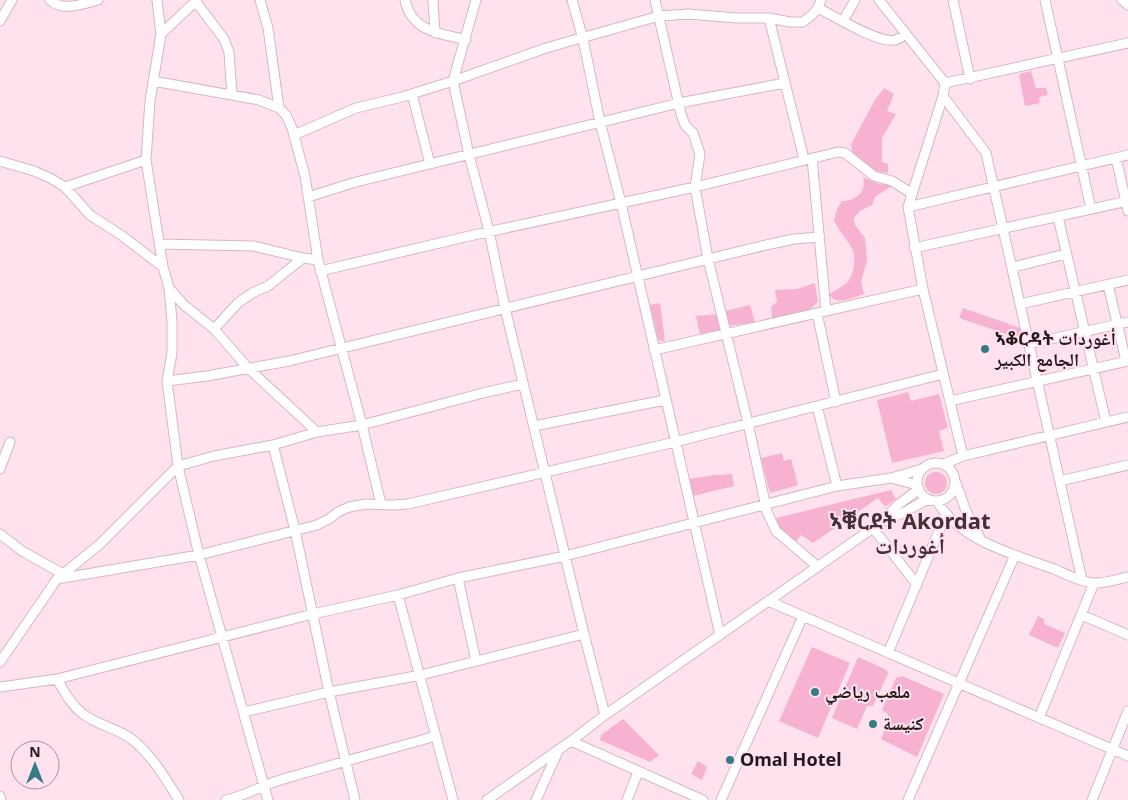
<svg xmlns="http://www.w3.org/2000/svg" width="1128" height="800" viewBox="0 0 1128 800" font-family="'Noto Sans','Noto Naskh Arabic','Noto Sans Ethiopic',sans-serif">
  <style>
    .green { fill: #f6b2d0 }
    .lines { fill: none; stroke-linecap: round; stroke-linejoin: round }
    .street-casing { stroke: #d4b8c4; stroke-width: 11 }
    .street { stroke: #fff; stroke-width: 9 }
    .poi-dot { fill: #357c87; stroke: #ffe2ee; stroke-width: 2 }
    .labels { text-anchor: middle; stroke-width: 4; stroke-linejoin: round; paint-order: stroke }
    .poi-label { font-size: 18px; font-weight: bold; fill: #241a1e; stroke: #ffe2ee; text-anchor: start }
    .district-label { font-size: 22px; font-weight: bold; fill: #452f39; stroke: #ffe2ee }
  </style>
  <rect width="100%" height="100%" fill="#ffe2ee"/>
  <path class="green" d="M 1031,71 L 1036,88 L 1046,88 L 1048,95 L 1039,97 L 1040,103 L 1025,106 L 1019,74 Z
    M 884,88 L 894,94 L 887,111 L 896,114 L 882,138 L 882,162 L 888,164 L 888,173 L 876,171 L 867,166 L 852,152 L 851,144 L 875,100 Z
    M 863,177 L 879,184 L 893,185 L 875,197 L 872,205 L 860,211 L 854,218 L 855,225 L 865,238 L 867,260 L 861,282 L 864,294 C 854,297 836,307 829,294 C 843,286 851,284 854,266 C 854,261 855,255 853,251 C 849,241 839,232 834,220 L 837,209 L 842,201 C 856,201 867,192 863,177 Z
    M 815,283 L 818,302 L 809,310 L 772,318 L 771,307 L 777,302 L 775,290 L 797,289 Z
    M 660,303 L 665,341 L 660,341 L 658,339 L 650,305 Z
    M 750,305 L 755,322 L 729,326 L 726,311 Z
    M 963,308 L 1020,328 L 1024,340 L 959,318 Z
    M 718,314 L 720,330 L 700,334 L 696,316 Z
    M 908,392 L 911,401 L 939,394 L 948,428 L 939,431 L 944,451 L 892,463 L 877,400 Z
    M 782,453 L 784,461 L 791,459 L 798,485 L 770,493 L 761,458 Z
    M925 483a11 11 0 1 1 22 0a11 11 0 1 1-22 0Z
    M 732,474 L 734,486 L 693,496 L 689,479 L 715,475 Z
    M 891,490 L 896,499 L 885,507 L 878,498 L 813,543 L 801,535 L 795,543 L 778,531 L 776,518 Z
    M 1038,616 L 1044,619 L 1044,624 L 1065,633 L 1058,648 L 1029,635 Z
    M 812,647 L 850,663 L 818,738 L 779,721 Z
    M 858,657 L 887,670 L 888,674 L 873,706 L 867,706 L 857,729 L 832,718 Z
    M 902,676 L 944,694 L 917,757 L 881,739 L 889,719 L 888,714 L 882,710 L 896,678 Z
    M 623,719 L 659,755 L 650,762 L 600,740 L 601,735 Z
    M 698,761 L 707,767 L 702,780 L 691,774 Z"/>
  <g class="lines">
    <g class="street-casing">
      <path id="street" d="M 50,0 C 62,12 83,4 98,0
        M 157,0 L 161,34 L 150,101 L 146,160 L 163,267 L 169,288 L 172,321 L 172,353 L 167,381 L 178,466 L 199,555 L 268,800
        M 260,0 L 268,28 L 279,108
        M 405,0 C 412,32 439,33 466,40
        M 433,0 L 435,33
        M 476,0 L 453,81 L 469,155 L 489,231 L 505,308 L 584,634 L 605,715
        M 572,0 L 583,39 L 600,122 L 621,203 L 720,635
        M 655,0 L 681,114 L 685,125 L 693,133 L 700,154 L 695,187 L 708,259 L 748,423 L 767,512 L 776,531 L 818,567
        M 879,0 L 945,83 L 943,96 L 986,153 L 1082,580
        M 953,0 L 970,79
        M 1045,0 L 1091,209
        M 1122,0 L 1128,5
        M 196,2 L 224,39 L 229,52 L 232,95
        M 818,8 C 834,16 879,44 895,40 C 899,39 903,36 906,34
        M 769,18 L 804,159
        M 0,21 L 12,0
        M 843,21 L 855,0
        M 161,34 L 197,0
        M 153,81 L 259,100 L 279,108 L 286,115 L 292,128 L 305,176 L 318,260 L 362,425 L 483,393 L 523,384
        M 945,83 L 1128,43
        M 412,94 L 430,164
        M 943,96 L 908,207 L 923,289 L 963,456
        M 294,135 L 356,108 L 402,97 L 453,81 L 546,48 L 659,16 L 688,14 L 737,18 L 769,18 L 790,22 L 803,22 L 812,15 L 818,8 L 821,0
        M 812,158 L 826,311
        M 1116,158 L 1128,211
        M 0,161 L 34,171 L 50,178 L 65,187 L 90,215 L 121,235 L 163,267
        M 65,187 L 146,160
        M 308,197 L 356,182 L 679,103 L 785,83
        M 908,207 L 1128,155
        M 1058,217 L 1106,422
        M 160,244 L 254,246 L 303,258 L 318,260
        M 914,248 L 1128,201
        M 1013,267 L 1066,254
        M 320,271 L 478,234 L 695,187 L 838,152 L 845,153 L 874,176 L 892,181 L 911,193
        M 1108,285 L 1126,361
        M 169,288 L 184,305 L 214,329 L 248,368 L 317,432
        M 1020,304 L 1128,280
        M 817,313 L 836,402
        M 214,329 L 239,302 L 254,292 L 268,286 L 303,258
        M 1028,344 L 1128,322
        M 654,350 L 923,289
        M 167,381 L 207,376 L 289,361 L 766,245 L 794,239 L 820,237
        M 950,401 L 1128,361
        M 817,406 L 837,486
        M 534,426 L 665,400
        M917 482a19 19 0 1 1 38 0a19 19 0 1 1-38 0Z
        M 944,464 L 963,456 L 1128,417
        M 0,469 L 10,442
        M 891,478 L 917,485
        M 1060,481 L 1128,465
        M 956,483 L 966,511 L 981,540
        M 937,501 C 960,541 1013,554 1054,569 C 1066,574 1081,582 1094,583 C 1104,584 1118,579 1128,577
        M 886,517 L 899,504 L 919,489
        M 873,528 L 917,585
        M 0,534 L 22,551 L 63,574
        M 458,578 L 476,661
        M 57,579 L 199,555 L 317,525 L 329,519 L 338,512 L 349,507 L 366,504 L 393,505 L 408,504 L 675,442 L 943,374
        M 398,595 L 453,800
        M 768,601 L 1128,756
        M 1082,615 L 1128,635
        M 888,653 L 946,514
        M 0,662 L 57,579 L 100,544 L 178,466 L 214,456 L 273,445
        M 57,679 C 64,691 71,705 83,714 C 98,726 119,728 134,741 C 153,757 166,779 179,800
        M 0,687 L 57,679 L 313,614 L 398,595 L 458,578 L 565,556 L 837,486 L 891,478 L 922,469
        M 244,712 L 329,692 L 421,675 L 584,634
        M 1039,718 L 1094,583
        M 571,741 L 703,800
        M 0,796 L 1,800
        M 226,800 C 244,796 259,787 277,781 C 330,765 383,751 436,736
        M 355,800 L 329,692 L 295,530 L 273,445 L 317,432 L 362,425 L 381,504
        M 487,800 L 571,741 L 605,715 L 883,521 L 903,513 L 928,499
        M 536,800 L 559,749
        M 627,800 L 638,772
        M 721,800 L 803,616
        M 908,800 L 1015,555
        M 1092,800 L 1128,711"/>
    </g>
    <use href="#street" class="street"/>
  </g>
  <g class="poi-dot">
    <circle cx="985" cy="349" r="5"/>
    <circle cx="815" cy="692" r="5"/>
    <circle cx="873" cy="724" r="5"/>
    <circle cx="730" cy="760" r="5"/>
  </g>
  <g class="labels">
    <g class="poi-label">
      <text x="995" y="345">ኣቆርዳት أغوردات<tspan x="995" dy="21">الجامع الكبير</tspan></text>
      <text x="825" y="698">ملعب رياضي</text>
      <text x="883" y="730">كنيسة</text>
      <text x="740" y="766">Omal Hotel</text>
    </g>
    <g class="district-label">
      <text x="910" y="529">ኣቑርደት Akordat<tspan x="910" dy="25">أغوردات</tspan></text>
    </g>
  </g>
  <g transform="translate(35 765)"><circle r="24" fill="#ffe2ee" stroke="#a7929b"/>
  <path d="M0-4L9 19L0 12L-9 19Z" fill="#357c87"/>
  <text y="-8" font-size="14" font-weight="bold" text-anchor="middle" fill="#241a1e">N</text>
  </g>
</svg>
